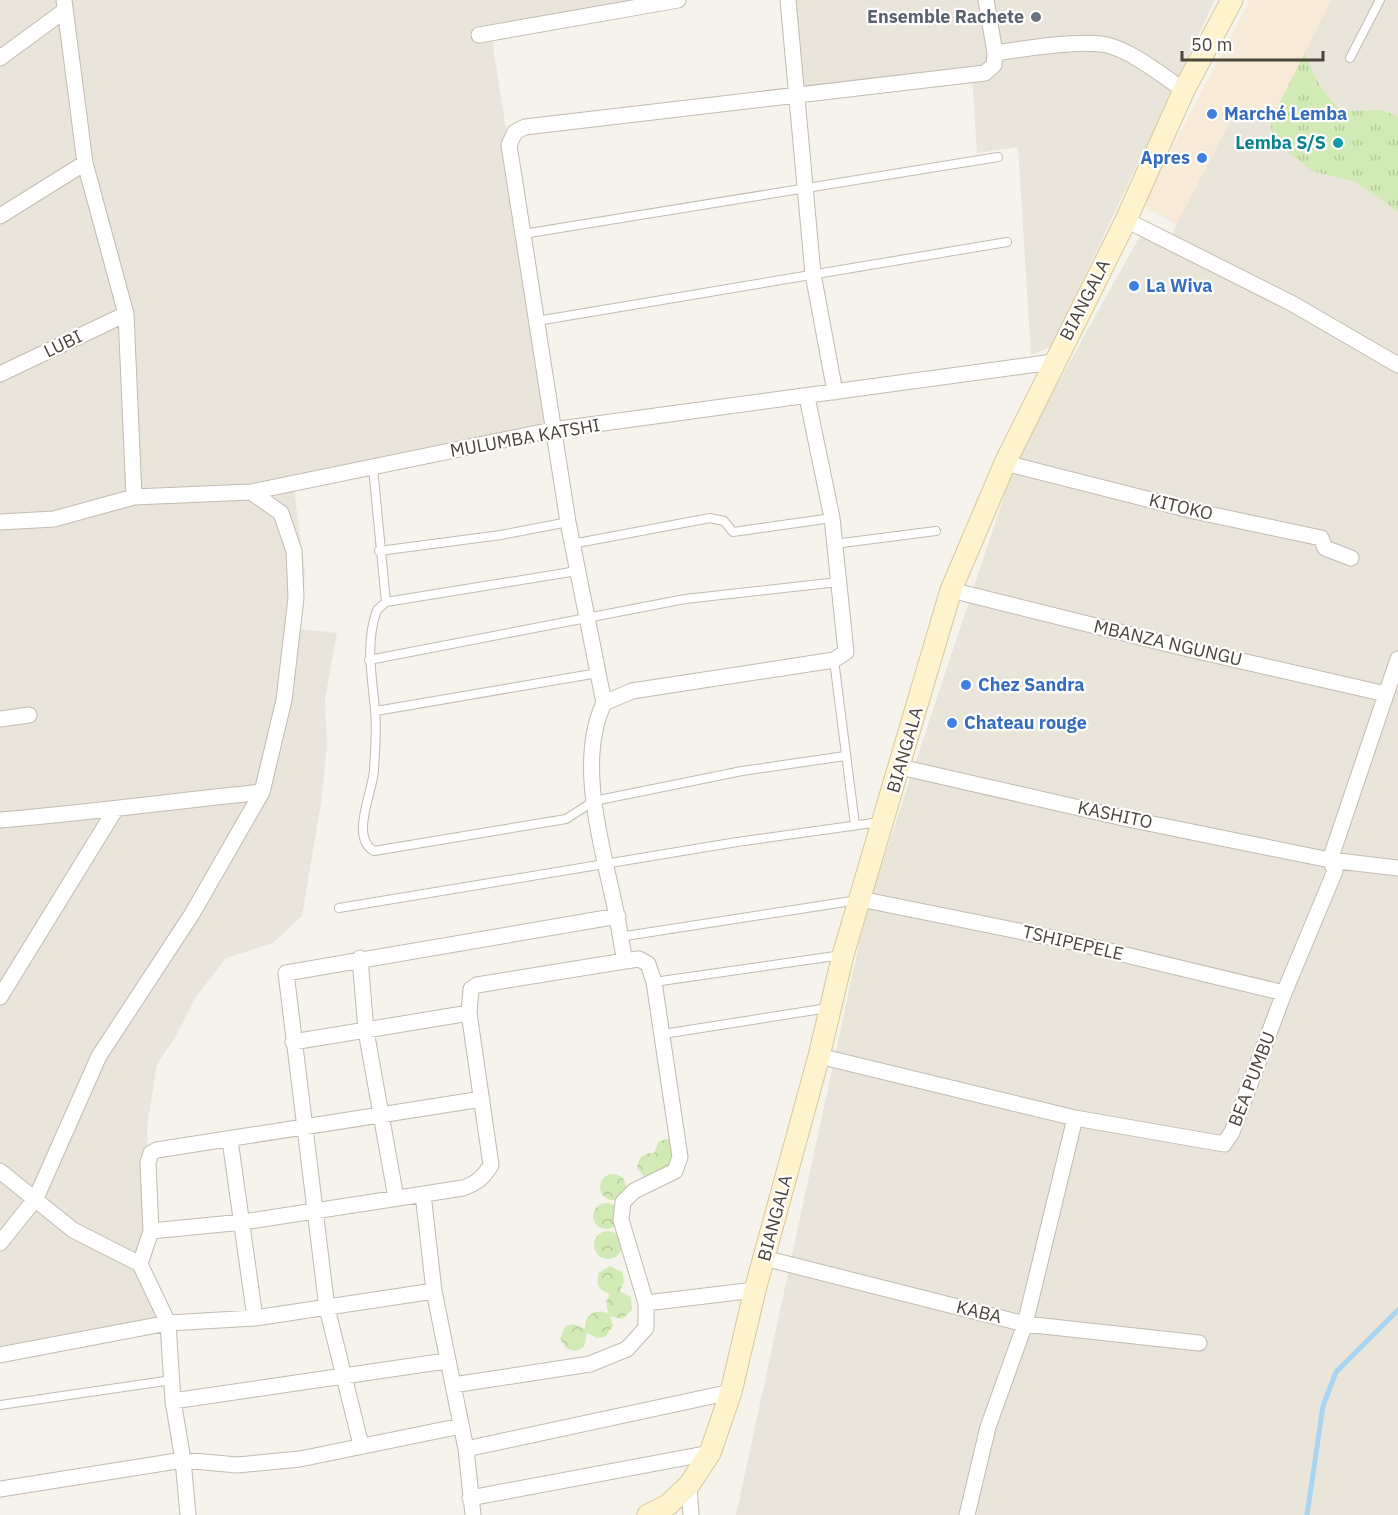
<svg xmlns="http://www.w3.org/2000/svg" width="1398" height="1515" viewBox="0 0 1398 1515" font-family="'IBM Plex Sans',sans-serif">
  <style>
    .residential { fill: #eae5da }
    .commercial { fill: #f7ead8 }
    .grass { fill: url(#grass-tufts) }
    .forest { fill: url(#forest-crowns) }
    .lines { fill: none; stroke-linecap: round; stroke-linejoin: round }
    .stream { stroke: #a9d4f2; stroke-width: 5 }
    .lane-casing { stroke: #c2bbae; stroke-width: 10 }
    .street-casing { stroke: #c2bbae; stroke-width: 17 }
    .secondary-casing { stroke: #d6c79b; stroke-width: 23 }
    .lane { stroke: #fff; stroke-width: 8 }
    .street { stroke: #fff; stroke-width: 15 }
    .secondary { stroke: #fff3cd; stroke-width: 21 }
    .worship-dot { fill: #6b7280; stroke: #fff; stroke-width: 2 }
    .shop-dot { fill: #3f7fe0; stroke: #fff; stroke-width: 2 }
    .culture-dot { fill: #0f9aa8; stroke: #fff; stroke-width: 2 }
    .labels { text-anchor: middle; stroke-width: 4.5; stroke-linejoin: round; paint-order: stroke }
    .worship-label { font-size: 18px; font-weight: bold; fill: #5b616d; stroke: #fff; text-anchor: end }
    .shop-label { font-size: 18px; font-weight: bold; fill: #366cbe; stroke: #fff; text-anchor: start }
    .culture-label { font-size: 18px; font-weight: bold; fill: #0d838f; stroke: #fff; text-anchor: end }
    .street-label { font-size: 18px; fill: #4b4439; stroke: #fff }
  </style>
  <defs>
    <pattern id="grass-tufts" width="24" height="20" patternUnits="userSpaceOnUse" patternTransform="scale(1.5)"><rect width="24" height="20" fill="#d2eab5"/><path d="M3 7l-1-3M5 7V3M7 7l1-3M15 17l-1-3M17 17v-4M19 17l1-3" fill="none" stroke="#b6ca9c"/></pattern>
    <pattern id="forest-crowns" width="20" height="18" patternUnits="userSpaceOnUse" patternTransform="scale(1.5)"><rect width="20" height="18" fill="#d2eab5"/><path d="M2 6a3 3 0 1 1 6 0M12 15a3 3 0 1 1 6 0" fill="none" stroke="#b6ca9c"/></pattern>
  </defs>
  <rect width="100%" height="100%" fill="#f6f3ec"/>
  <path class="residential" d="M 0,0 L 678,0 L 491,33 L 554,438 L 294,490 L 305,572 L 301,629 L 337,633 L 325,699 L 327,746 L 321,803 L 302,916 L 273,943 L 226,958 L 196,997 L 174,1039 L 157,1064 L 147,1127 L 151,1231 L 140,1264 L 168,1323 L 0,1355 Z
    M 788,0 L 1215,0 L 1051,347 L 1031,355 L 1018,147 L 977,153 L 972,75 L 798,93 Z
    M 1331,0 L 1398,0 L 1398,1515 L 736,1515 L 866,912 L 1017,457 L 1141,234 L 1166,248 L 1176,225 L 1238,106 L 1270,121 Z"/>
  <path class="commercial" d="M 1250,0 L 1331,0 L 1270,122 L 1238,106 L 1176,225 L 1142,205 Z"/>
  <path class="grass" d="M 1305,53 C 1313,77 1323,93 1341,111 L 1383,110 L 1398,117 L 1398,212 L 1356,182 L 1312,171 L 1274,141 L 1270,122 Z"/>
  <path class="forest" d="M 668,1139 L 676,1141 L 670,1166 L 665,1166 L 664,1172 L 645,1178 L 637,1168 C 638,1158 644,1152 654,1153 L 659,1141 Z
    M600 1187a13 13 0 1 1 26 0a13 13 0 1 1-26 0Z
    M593 1216a13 13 0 1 1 26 0a13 13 0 1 1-26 0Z
    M594 1245a14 14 0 1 1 28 0a14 14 0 1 1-28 0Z
    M 610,1266 L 622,1272 L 624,1281 L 620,1291 L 631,1297 L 632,1310 L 622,1319 L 610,1316 L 613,1326 L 605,1337 L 597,1338 L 587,1333 L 584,1347 L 576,1351 L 567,1349 L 560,1339 L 565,1326 L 574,1324 L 585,1329 C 584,1315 595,1308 608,1313 L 606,1302 L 610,1294 C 599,1291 595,1284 599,1273 Z"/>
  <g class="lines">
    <path class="stream" d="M 1307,1515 L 1323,1406 L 1336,1372 L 1398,1310"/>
    <g class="lane-casing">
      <path id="lane" d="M 1350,58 L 1380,0
        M 523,234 L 998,157
        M 537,321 L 1007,242
        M 373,468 L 386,602
        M 572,544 L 710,518 L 724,521 L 733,532 L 832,518
        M 834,544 L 936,531
        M 379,551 L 501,535 L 568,522
        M 577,571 L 386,602 L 377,610 C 365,643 372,675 375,710 C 377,729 375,750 374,769 C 374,790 349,837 374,851 L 566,819 L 594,801 L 742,771 L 845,756
        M 369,660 L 685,599 L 838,582
        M 834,660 L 855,825
        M 376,711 L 598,673
        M 339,908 L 737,842 L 880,822
        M 619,937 L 858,900
        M 654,982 L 842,955
        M 663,1034 L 828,1008
        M 0,1405 L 172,1380"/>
    </g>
    <g class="street-casing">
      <path id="street" d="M 64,0 L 85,163 L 126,314 L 134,497
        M 788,0 L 813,274 L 835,392
        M 479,35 L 678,0
        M 995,53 C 1021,49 1083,39 1107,45 C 1134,52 1161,75 1184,90
        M 0,58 L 64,11
        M 0,216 L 85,163
        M 1126,220 L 1293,304 L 1398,365
        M 0,374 L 126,314
        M 1005,463 L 1194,511 L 1321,538 L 1325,548 L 1351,558
        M 0,522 L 54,519 L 134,497 L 251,492 L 552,430 L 1053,362
        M 951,590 L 1176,646 L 1386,694
        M 604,703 L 632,691 L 834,660 L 846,652 L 832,518 L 807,397
        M 0,719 L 29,715
        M 900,767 L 1128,819 L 1330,860 L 1398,868
        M 0,820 C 88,813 175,801 262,792
        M 860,899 L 1068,941 L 1284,993
        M 360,958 L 366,1031 L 396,1198
        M 0,997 L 115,810
        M 293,1042 L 469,1013
        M 819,1056 L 1075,1118 L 1224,1144 L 1232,1132 L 1284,993 L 1335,871 L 1330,860 L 1398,659
        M 230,1140 L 255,1318
        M 0,1171 L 73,1230 L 140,1264
        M 423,1194 L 434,1291 L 466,1449 L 473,1515
        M 151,1231 L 243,1222 L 463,1188 C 477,1183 483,1178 491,1165 L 469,1013 L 471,989 L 477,985 L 625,961
        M 0,1243 L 36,1198 L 99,1056 L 192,914 L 262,792 L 284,700 L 296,598 L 294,551 L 281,513 L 251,492
        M 764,1258 L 1025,1324 L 1199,1343
        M 646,1303 L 755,1290
        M 0,1355 L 168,1323 L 255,1318 L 434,1291
        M 453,1385 L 590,1364 L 627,1349 L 646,1328 L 646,1303 L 621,1220 L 623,1202 L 634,1191 L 675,1171 L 680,1157 L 654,982 L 648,964 L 639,959 L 625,961 C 621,943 619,925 615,907 C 602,846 576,761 604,703 L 568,522 L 509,145 L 515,132 L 525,127 L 985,73 L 994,65 L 995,53 L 986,0
        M 173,1401 L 446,1361
        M 361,1445 L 327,1308 L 286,973 L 618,916
        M 466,1449 L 731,1392
        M 689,1485 L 691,1515
        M 0,1489 L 183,1460 L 237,1465 L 300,1459 L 461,1426
        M 470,1498 L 710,1453
        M 188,1515 L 183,1460 L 173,1401 L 168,1323 L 140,1264 L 151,1231 L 148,1163 L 151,1153 L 157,1150 L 482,1099
        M 967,1515 L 988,1427 L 1025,1324 L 1075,1118"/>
    </g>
    <g class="secondary-casing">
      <path id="secondary" d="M 648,1515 L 668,1505 L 689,1485 L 710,1453 L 731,1392 L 755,1290 L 819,1056 L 843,955 L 951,590 L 1005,463 L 1126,220 L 1184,90 L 1232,0"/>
    </g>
    <use href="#lane" class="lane"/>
    <use href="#street" class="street"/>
    <use href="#secondary" class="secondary"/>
  </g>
  <circle class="worship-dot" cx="1036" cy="17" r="6"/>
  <g class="shop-dot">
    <circle cx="1212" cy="114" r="6"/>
    <circle cx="1202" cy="158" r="6"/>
    <circle cx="1134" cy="286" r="6"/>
    <circle cx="966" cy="685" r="6"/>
    <circle cx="952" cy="723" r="6"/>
  </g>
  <circle class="culture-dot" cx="1338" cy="143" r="6"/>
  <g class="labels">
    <g class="worship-label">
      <text x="1024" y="23">Ensemble Rachete</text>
    </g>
    <g class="shop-label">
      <text x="1224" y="120">Marché Lemba</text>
      <text x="1190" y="164" text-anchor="end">Apres</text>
      <text x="1146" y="292">La Wiva</text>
      <text x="978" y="691">Chez Sandra</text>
      <text x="964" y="729">Chateau rouge</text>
    </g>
    <g class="culture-label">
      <text x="1326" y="149">Lemba S/S</text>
    </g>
    <g class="street-label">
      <text transform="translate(1085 300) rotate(-63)" y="6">BIANGALA</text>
      <text transform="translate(63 344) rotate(-26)" y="6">LUBI</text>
      <text transform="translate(525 438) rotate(-10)" y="6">MULUMBA KATSHI</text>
      <text transform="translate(1181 507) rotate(13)" y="6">KITOKO</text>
      <text transform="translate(1168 643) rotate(13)" y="6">MBANZA NGUNGU</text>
      <text transform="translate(905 750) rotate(-74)" y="6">BIANGALA</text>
      <text transform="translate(1115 815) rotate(12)" y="6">KASHITO</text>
      <text transform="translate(1073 943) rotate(13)" y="6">TSHIPEPELE</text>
      <text transform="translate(1252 1079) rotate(-69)" y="6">BEA PUMBU</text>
      <text transform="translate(775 1218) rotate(-75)" y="6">BIANGALA</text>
      <text transform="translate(979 1312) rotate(14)" y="6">KABA</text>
    </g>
  </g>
  <path d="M1182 51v9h141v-9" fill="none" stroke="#4b4439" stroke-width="3"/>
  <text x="1191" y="51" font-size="18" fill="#4b4439" stroke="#ffffff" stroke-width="4.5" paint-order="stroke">50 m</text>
</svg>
